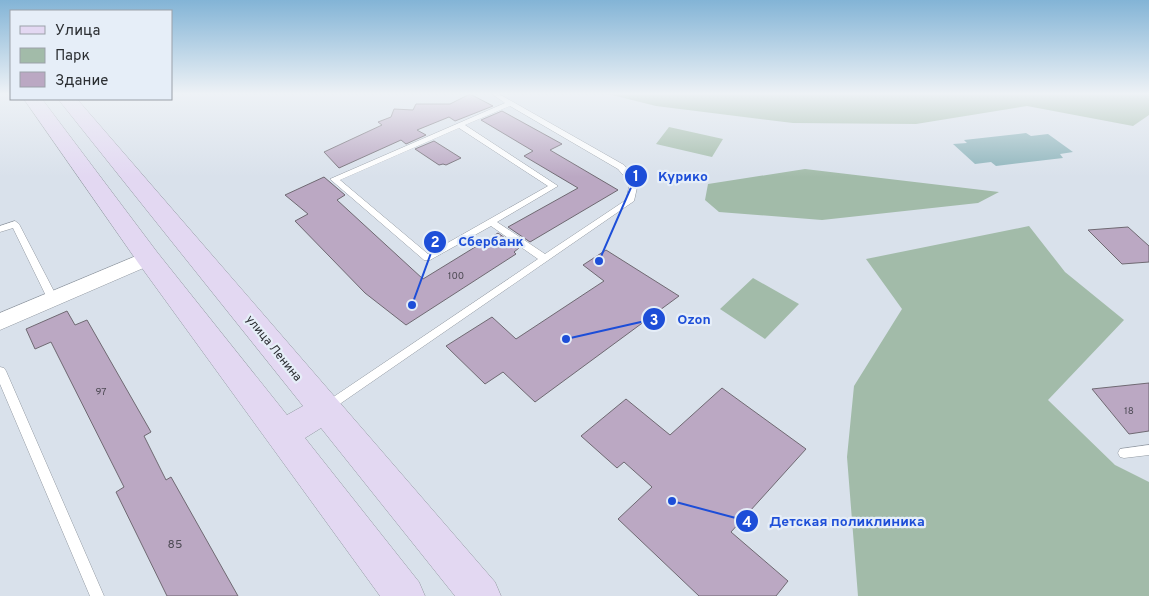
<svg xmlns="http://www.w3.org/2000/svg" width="1149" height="596" viewBox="0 0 1149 596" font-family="Overpass,sans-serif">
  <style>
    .green { fill: #a2bba9 }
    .water { fill: #8cb3ba }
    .building { fill: #bba8c3; stroke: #6f6972 }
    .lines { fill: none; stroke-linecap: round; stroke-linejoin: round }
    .lane-casing { stroke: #9299a2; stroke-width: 1 }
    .street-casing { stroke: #9299a2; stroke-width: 1 }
    .secondary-casing { stroke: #9299a2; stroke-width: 1 }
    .lane { fill: #fff; fill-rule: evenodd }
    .street { fill: #fff; fill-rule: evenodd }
    .secondary { fill: #e3d8f2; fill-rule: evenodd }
    .labels { text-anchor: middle; stroke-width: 4.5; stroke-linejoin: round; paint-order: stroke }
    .number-label { font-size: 10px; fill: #4f4c56 }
    .street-label { font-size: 12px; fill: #2b2e32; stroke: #e6eef8 }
    .near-number-label { font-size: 12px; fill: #4f4c56 }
    .leader { fill: none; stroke: #1d4ed8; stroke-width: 2 }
    .callout-dot { fill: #1d4ed8; stroke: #e6eef8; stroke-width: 2 }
    .mark-label { font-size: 15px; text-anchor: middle; font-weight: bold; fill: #fff }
    .callout-label { font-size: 14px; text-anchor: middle; font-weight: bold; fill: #1d4ed8; stroke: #e6eef8; stroke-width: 4.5; stroke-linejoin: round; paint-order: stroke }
  </style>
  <rect width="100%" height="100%" fill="#d9e1eb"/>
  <path class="green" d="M 608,94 L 1149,94 L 1149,115 L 1133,126 L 1027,106 L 916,124 L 793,123 L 656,106 Z
    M 669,127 L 723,139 L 712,157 L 656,144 Z
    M 805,169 L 999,192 L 978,203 L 822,220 L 719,212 L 705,200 L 708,184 Z
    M 1029,226 L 1065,272 L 1124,320 L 1048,400 L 1115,465 L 1149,482 L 1149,596 L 858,596 L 847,457 L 854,386 L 902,309 L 866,259 Z
    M 753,278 L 799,304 L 765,339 L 720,309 Z"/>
  <path class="water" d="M 1026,133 L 1031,136 L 1048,134 L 1073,152 L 1060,154 L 1063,158 L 996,166 L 991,162 L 975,164 L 953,144 L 967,143 L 964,140 Z"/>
  <path class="building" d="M 470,94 L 493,106 L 455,121 L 449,117 L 417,130 L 426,135 L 406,144 L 401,140 L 339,168 L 324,152 L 382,125 L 378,122 L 391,117 L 394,109 L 413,110 L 416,104 L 450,104 Z
    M 502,111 L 562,144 L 550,150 L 618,190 L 530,242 L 508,227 L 578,188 L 524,156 L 533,151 L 481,120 Z
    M 434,141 L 461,158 L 446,165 L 443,164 L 439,165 L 415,149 Z
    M 324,177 L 345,195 L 337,200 L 423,279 L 498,233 L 519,248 L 514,252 L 516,254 L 406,325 L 365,293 L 295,221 L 308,214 L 285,195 Z
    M 1128,227 L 1149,246 L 1149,262 L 1122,264 L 1088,230 Z
    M 606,250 L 679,296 L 535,402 L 503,372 L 485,384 L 446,346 L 492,317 L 516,339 L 604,281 L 583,265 Z
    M 67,311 L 75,325 L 87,320 L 151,432 L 144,436 L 166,480 L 171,477 L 238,596 L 167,596 L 116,492 L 124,487 L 51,342 L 35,349 L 26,329 Z
    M 1149,383 L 1149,431 L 1129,434 L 1092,389 Z
    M 722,388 L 806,449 L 731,532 L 788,581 L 776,596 L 699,596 L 618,519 L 652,487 L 624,462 L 617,468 L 581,436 L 626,399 L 670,435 Z"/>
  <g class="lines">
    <g class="lane-casing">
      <path id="lane" d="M 492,94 L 499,94 L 624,165 L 638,183 L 634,201 L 331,410 L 327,412 L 323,410 L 321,407 L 323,404 L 538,259 L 491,226 L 430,260 L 424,260 L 330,179 L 505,103 ZM 510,106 L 618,169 L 630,183 L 626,200 L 545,254 L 497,222 L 558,186 L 465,125 ZM 459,128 L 548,186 L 428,254 L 340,180 Z
        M 15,221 L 19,224 L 58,299 L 57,302 L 49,302 L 13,228 L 0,232 L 0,226 Z
        M 0,367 L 4,368 L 6,371 L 104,596 L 90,596 L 0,384 Z
        M 1149,445 L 1149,455 L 1124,458 L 1120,457 L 1118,453 L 1120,449 Z"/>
    </g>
    <g class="street-casing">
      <path id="street" d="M 148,251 L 155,253 L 158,258 L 155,263 L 0,330 L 0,313 Z"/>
    </g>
    <g class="secondary-casing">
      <path id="secondary" d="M 24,99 L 42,99 L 157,252 L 287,415 L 303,406 L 58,99 L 77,99 L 495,582 L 501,596 L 455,596 L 321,428 L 305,438 L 419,582 L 425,596 L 380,596 L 139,264 Z"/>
    </g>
    <use href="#lane" class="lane"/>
    <use href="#street" class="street"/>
    <use href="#secondary" class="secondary"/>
  </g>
  <linearGradient id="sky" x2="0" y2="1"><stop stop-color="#83b4d6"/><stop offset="0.53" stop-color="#eef2f6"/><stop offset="1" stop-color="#eef2f6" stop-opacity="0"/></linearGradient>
  <rect width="1149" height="177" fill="url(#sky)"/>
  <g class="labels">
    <g class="number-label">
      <text x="456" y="279">100</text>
      <text x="101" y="395">97</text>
      <text x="1129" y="414">18</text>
    </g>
    <g class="street-label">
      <text transform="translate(274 348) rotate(51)" y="4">улица Ленина</text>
    </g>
    <g class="near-number-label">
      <text x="175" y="548">85</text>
    </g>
  </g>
  <path class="leader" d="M599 261L636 176M412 305L435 242M566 339L654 319M672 501L747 521"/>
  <g class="callout-dot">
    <circle cx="599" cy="261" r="5"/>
    <circle cx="412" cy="305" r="5"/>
    <circle cx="566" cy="339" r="5"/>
    <circle cx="672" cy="501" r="5"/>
    <circle cx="636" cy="176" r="12"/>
    <circle cx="435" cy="242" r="12"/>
    <circle cx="654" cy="319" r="12"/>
    <circle cx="747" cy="521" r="12"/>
  </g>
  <g class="mark-label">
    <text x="636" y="181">1</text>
    <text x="435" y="247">2</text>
    <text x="654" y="325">3</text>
    <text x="747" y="527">4</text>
  </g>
  <g class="callout-label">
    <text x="683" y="181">Курико</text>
    <text x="491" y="246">Сбербанк</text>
    <text x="694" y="324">Ozon</text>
    <text x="847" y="526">Детская поликлиника</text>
  </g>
  <rect x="10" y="10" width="162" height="90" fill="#e6eef8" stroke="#9ba1a9"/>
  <rect x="20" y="26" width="25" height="8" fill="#e3d8f2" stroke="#9ba1a9"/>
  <text x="55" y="35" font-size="15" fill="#2b2e32">Улица</text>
  <rect x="20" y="48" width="25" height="15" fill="#a2bba9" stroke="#9ba1a9"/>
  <text x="55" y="60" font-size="15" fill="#2b2e32">Парк</text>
  <rect x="20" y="72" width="25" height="15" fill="#bba8c3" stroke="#9ba1a9"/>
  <text x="55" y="85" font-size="15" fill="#2b2e32">Здание</text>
</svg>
